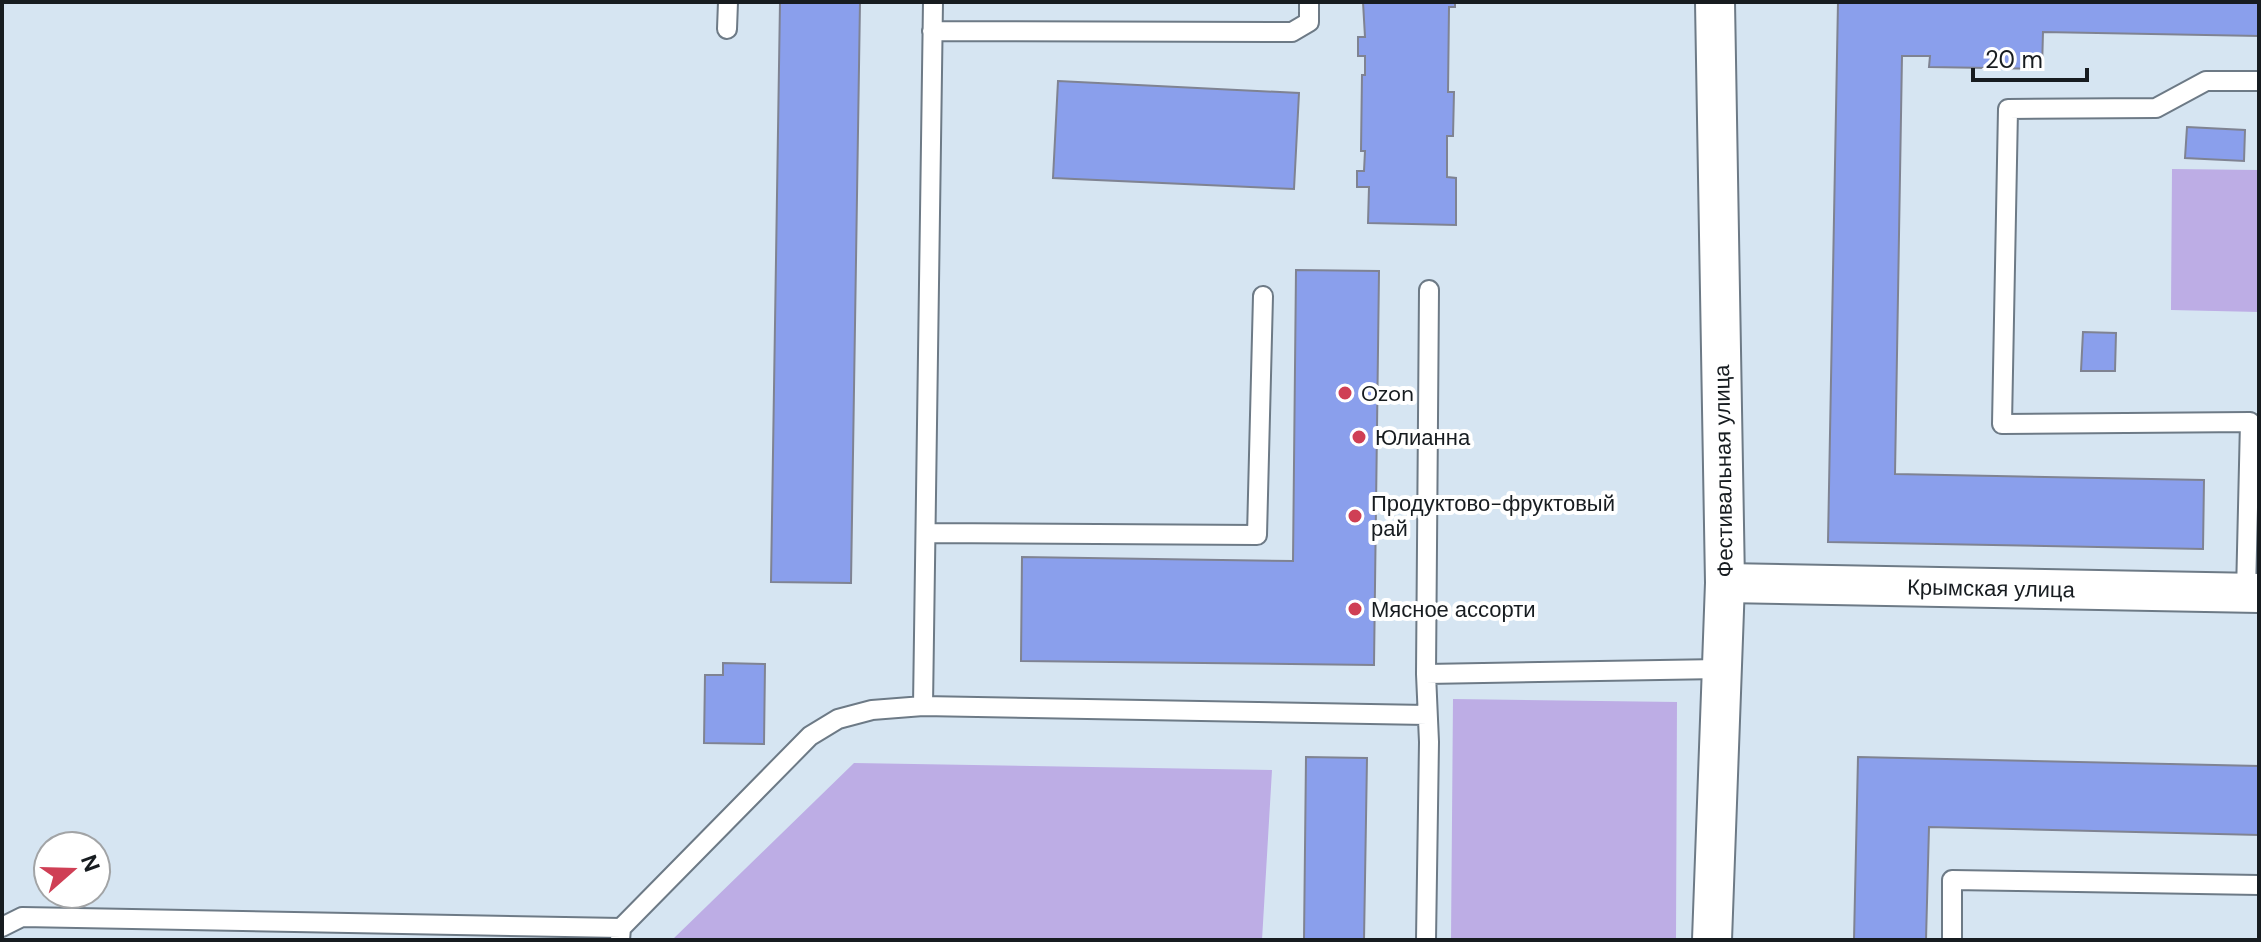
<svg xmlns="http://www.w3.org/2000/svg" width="2261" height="942" viewBox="0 0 2261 942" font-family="'DM Sans',sans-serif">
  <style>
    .green { fill: #bdade5 }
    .building { fill: #8a9fec; stroke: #7f8392; stroke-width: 2 }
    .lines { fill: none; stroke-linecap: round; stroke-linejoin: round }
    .service-casing { stroke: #6d7a86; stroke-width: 22 }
    .minor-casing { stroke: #6d7a86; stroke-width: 42 }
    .service { stroke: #fff; stroke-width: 18 }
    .minor { stroke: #fff; stroke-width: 38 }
    .poi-dot { fill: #cf3f55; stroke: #fff; stroke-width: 3 }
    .labels { text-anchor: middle; stroke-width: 8; stroke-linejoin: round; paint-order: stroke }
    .poi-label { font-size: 22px; fill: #171c20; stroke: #fff; text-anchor: start }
    .street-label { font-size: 22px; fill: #171c20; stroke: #fff }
  </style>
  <rect width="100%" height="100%" fill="#d6e5f2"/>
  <path class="green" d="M 2172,169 L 2259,170 L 2259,312 L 2171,310 Z
    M 1453,699 L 1677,702 L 1676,940 L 1451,940 Z
    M 854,763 L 1272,770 L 1262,940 L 672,940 Z"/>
  <path class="building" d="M 780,2 L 860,2 L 851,583 L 771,582 Z
    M 1363,2 L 1455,2 L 1455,7 L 1449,7 L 1448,92 L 1454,92 L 1453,136 L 1447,136 L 1447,177 L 1456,178 L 1456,225 L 1368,223 L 1369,187 L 1357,187 L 1357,171 L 1364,171 L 1365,151 L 1361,151 L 1362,75 L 1365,75 L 1365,56 L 1358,56 L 1358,37 L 1365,37 Z
    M 1838,2 L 2259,2 L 2259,36 L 2043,32 L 2042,69 L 1929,67 L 1930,56 L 1902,56 L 1895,474 L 2204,480 L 2203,549 L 1828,542 Z
    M 1058,81 L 1299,93 L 1294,189 L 1053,178 Z
    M 2187,127 L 2245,130 L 2244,161 L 2185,158 Z
    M 1296,270 L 1379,271 L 1374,665 L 1021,661 L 1022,557 L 1293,561 Z
    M 2083,332 L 2116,333 L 2115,371 L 2081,371 Z
    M 723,663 L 765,664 L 764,744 L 704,743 L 705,675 L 723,675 Z
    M 1306,757 L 1367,758 L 1364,940 L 1304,940 Z
    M 1858,757 L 2259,766 L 2259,835 L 1929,827 L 1926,940 L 1854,940 Z"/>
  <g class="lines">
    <g class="service-casing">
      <path id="service" d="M 727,29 L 728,2
        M 932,31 L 1292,32 L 1309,22 L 1309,2
        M 1429,290 L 1426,674 L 1720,669
        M 926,533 L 1257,535 L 1263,296
        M 2246,593 L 2250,422 L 2002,424 L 2008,109 L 2156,108 L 2206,81 L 2259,81
        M 923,706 L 933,2
        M 2,927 L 22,917 L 621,928
        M 620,940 L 621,928 L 810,736 L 838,719 L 872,710 L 923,706 L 1427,715
        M 1426,940 L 1429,742 L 1426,674
        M 1952,940 L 1952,880 L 2259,885"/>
    </g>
    <g class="minor-casing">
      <g id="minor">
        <path id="s1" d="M 1725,583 L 2259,593"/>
        <path d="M 1712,940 L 1725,583 L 1715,2"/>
      </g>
    </g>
    <use href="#service" class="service"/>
    <use href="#minor" class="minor"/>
  </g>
  <g class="poi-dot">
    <circle cx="1345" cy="393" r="8"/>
    <circle cx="1359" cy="437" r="8"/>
    <circle cx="1355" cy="516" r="8"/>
    <circle cx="1355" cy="609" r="8"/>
  </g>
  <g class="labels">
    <g class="poi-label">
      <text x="1361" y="401">Ozon</text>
      <text x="1375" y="445">Юлианна</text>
      <text x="1371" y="511">Продуктово-фруктовый<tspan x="1371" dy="25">рай</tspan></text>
      <text x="1371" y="617">Мясное ассорти</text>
    </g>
    <g class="street-label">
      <text transform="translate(1723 471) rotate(-91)" y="8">Фестивальная улица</text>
      <text dy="8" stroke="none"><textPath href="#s1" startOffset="266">Крымская улица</textPath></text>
    </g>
  </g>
  <rect width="2261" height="942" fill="none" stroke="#171c20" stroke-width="8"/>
  <g transform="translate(72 870) rotate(70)"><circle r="38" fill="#ffffff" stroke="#a2a4a6" stroke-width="2"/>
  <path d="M0-6L14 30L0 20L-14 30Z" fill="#cf3f55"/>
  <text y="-12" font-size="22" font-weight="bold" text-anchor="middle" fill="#171c20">N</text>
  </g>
  <path d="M1973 68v12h114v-12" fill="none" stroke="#171c20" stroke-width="4"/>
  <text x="1985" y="68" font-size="24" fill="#171c20" stroke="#ffffff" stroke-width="6" paint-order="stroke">20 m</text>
</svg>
